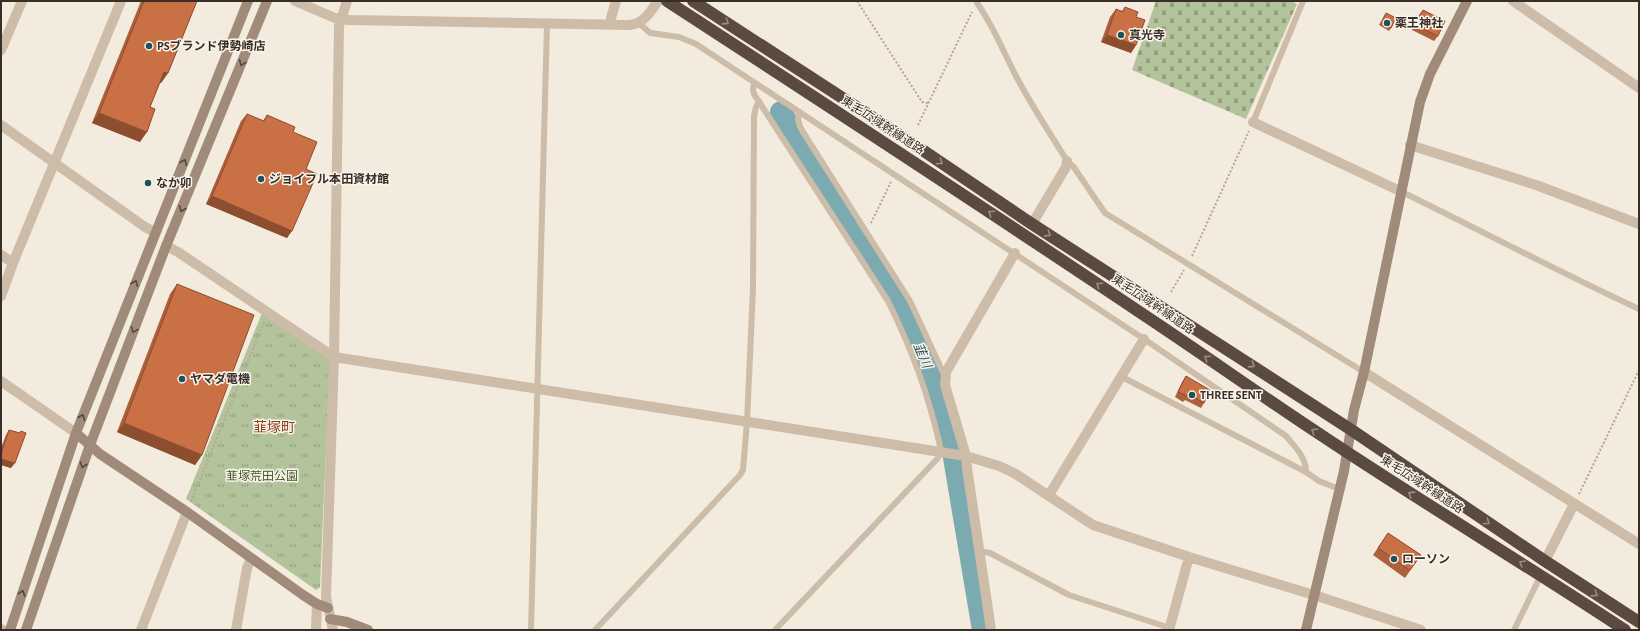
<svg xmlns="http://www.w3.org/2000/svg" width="1640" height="631" viewBox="0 0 1640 631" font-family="'Alegreya Sans','Noto Sans JP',sans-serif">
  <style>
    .grass { fill: url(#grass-tufts) }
    .cemetery { fill: url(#cemetery-stones) }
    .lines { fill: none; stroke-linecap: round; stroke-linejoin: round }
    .river { stroke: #7babb1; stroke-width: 22 }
    .path { stroke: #b8a693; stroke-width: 2; stroke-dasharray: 2 2; stroke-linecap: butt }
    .lane { stroke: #ccbca8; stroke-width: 6 }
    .street { stroke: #ccbca8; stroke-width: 10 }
    .secondary { stroke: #a08b7a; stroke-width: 10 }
    .highway { stroke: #5a4a40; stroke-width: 12 }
    .wall { fill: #ad603b }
    .shaded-wall { fill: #8d4e30 }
    .building { fill: #c97045; stroke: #8d4e30 }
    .oneway { stroke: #9a8e84 }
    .oneway2 { stroke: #53463d }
    .poi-dot { fill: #1d525c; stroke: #faf4ea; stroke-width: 1.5 }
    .labels { text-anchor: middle; stroke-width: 3; stroke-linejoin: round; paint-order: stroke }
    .poi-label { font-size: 12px; font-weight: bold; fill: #392f29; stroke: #faf4ea; text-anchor: start }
    .street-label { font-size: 12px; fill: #392f29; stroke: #faf4ea }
    .park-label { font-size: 12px; fill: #44582c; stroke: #faf4ea }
    .water-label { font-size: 13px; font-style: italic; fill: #1d525c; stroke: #faf4ea }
    .quarter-label { font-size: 14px; fill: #8a411f; stroke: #faf4ea }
  </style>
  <defs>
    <pattern id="grass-tufts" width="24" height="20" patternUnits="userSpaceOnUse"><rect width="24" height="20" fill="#b3c39c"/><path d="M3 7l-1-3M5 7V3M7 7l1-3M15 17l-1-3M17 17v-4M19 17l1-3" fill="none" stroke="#939f7f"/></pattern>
    <pattern id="cemetery-stones" width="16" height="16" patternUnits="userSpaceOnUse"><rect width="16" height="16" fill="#b3c39c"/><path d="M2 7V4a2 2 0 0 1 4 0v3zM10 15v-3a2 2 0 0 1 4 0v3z" fill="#939f7f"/></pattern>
  </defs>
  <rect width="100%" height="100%" fill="#f3ebdd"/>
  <path class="grass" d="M 262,313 L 330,359 L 320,587 L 316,590 L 186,499 Z"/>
  <path class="cemetery" d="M 1156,1 L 1291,1 L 1297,4 L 1246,119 L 1132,70 Z"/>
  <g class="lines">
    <path class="river" d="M 781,112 L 903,308 L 914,331 L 935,382 L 951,440 L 983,630"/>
    <path class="path" d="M 857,1 L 922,102 L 928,103
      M 918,125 L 972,12
      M 871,223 L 891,182
      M 1192,256 L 1249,131
      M 1171,292 L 1184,270
      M 1579,494 L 1639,370
      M 191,502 L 264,322"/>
    <path class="lane" d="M 978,1 L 977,3 C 993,25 1003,51 1016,76 C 1031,105 1050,133 1067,161 L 1073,166 L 1105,213 L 1364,372
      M 639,23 L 650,33 L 679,37 L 696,44 L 1144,339 L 1286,436 C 1295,447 1306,457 1306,472
      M 754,82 L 753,90 L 754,94 L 888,301 C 912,350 928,393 940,446 L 940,452 L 938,458 L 775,630
      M 799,112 L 798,120 L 801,129 L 910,301 L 940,366 L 942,371 L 946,372
      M 1253,122 L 1303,1
      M 1402,192 C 1482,231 1559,272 1639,309
      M 1122,377 L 1306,472 L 1319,481 L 1339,489
      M 979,551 L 990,553 L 1069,595 L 1170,628
      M 531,630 L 547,24
      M 595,630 L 740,475 L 743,470 L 747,422 L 753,288 L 754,116 L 756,107 L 759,101
      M 1514,630 L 1541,575"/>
    <path class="street" d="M 295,1 L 335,18 L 350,20 L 629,25 C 644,24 650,12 658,1
      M 1513,1 L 1639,88
      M 611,25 L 611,18 L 616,1
      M 1,50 L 22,1
      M 1253,122 L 1402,192
      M 1,125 L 145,227 L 155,232
      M 1410,145 L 1536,185 L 1639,224
      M 1032,224 L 1066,167 L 1067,161
      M 166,246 L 178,252 L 334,357 L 966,456 L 999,466 L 1014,473 L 1093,525 L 1189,557 L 1314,595 L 1421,630
      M 1,255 L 13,263
      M 1,296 L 13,263 L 121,1
      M 1364,372 L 1639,544
      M 1,381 L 76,433
      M 1049,495 L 1144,339
      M 1545,561 L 1574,504
      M 1,629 L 3,630
      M 141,630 L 187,512
      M 236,630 L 247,568 L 251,559
      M 316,630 L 317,604
      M 333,630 L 326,597 L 334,357 L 339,26 L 347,1
      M 991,630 L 967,468 L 966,456 L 945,385 L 946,372 L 1015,253
      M 1169,630 L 1189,557"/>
    <path class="secondary" d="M 76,433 L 100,454 L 187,512 L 303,595 L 317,604 L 328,608
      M 330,619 L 347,622 L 368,630
      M 10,630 L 76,433 L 248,1
      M 26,630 L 90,445 L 166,246 L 267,1
      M 1306,630 L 1344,471 L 1354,410 L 1364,372 L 1420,102 L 1430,74 L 1467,1"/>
    <path class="highway" d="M 667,1 C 830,107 992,213 1153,321 C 1210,359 1266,399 1324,437 C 1423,503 1525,564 1625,630
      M 693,1 L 912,143 L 1032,224 L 1350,429 L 1545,561 L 1639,622"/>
  </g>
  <path class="wall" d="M 141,1 L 197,1 L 168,73 L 161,83 L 160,83 L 150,107 L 140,142 L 92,123 Z
    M 1125,7 L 1136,17 L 1136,45 L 1131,53 L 1101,42 L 1110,17 L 1116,9 L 1122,11 Z
    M 1423,10 L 1438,36 L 1434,41 L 1412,30 L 1419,15 Z
    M 1386,13 L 1391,28 L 1389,31 L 1379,25 Z
    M 247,114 L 263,121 L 267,115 L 293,132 L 306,169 L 287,238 L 206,204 L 241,121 Z
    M 177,284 L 202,455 L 195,465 L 117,432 L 170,294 Z
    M 1186,376 L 1204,403 L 1201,408 L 1185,400 L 1183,402 L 1175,397 L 1182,382 Z
    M 9,430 L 11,468 L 1,465 L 1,448 L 6,435 Z
    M 1388,533 L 1421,555 L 1405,578 L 1373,555 Z"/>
  <path class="shaded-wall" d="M 1107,35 L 1136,45 L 1131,53 L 1101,42 Z
    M 164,72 L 168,73 L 161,83 L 157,82 Z
    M 99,113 L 147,132 L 140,142 L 92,123 Z
    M 212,196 L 292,231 L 287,238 L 206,204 Z
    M 124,423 L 202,455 L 195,465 L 117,432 Z
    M 1,459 L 15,463 L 11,468 L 1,465 Z"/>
  <path class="building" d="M 144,1 L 197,1 L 168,73 L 164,72 L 150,107 L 155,109 L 147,132 L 99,113 Z
    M 1125,7 L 1138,12 L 1136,17 L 1145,20 L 1136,45 L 1107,35 L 1116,9 L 1123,12 Z
    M 1423,10 L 1445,21 L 1438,36 L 1415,25 Z
    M 1386,13 L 1396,18 L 1391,28 L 1381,23 Z
    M 247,114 L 264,121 L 267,115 L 295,127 L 293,132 L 317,142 L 306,169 L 317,174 L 292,231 L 212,196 Z
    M 177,284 L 254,315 L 202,455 L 124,423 Z
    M 1186,376 L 1210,390 L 1204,403 L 1188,394 L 1187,396 L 1178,392 Z
    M 9,430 L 20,433 L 21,431 L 26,433 L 15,463 L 1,459 L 1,454 Z
    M 1388,533 L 1421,555 L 1410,570 L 1378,548 Z"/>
  <defs><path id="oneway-chevron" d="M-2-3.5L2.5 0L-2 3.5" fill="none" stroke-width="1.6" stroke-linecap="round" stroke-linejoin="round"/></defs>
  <g class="oneway">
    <use href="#oneway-chevron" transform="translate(726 22) rotate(33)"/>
    <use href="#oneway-chevron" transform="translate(940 162) rotate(34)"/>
    <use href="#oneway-chevron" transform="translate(991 213) rotate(-146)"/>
    <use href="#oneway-chevron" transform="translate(1048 234) rotate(33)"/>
    <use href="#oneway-chevron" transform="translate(1099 285) rotate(-146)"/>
    <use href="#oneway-chevron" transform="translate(1207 358) rotate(-146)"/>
    <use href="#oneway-chevron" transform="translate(1252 365) rotate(33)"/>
    <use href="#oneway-chevron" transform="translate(1314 431) rotate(-146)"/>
    <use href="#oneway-chevron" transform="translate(1411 494) rotate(-147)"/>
    <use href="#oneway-chevron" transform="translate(1487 522) rotate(34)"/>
    <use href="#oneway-chevron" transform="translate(1522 563) rotate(-149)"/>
    <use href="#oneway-chevron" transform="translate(1595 594) rotate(33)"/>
  </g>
  <g class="oneway2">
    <use href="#oneway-chevron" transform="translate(242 63) rotate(112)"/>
    <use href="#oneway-chevron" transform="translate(184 162) rotate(-68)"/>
    <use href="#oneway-chevron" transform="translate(182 209) rotate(112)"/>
    <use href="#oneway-chevron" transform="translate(135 283) rotate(-68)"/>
    <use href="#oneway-chevron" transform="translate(134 330) rotate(111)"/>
    <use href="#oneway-chevron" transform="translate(82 417) rotate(-68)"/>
    <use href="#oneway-chevron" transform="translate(83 465) rotate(109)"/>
    <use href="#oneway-chevron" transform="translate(22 593) rotate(-72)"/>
  </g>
  <g class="poi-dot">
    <circle cx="1387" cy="23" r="4"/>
    <circle cx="1121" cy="35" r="4"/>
    <circle cx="149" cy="46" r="4"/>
    <circle cx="261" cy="179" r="4"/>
    <circle cx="148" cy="183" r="4"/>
    <circle cx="182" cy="379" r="4"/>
    <circle cx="1192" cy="395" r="4"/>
    <circle cx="1394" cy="559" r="4"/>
  </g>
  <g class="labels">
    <g class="poi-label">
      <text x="1395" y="27">薬王神社</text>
      <text x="1129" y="39">真光寺</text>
      <text x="157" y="50">PSブランド伊勢崎店</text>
      <text x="269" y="183">ジョイフル本田資材館</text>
      <text x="156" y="187">なか卯</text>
      <text x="190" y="383">ヤマダ電機</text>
      <text x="1200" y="399">THREE SENT</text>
      <text x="1402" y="563">ローソン</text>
    </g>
    <g class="street-label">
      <text transform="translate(883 125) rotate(33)" y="4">東毛広域幹線道路</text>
      <text transform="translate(1153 304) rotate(34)" y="4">東毛広域幹線道路</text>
      <text transform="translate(1422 484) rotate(33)" y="4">東毛広域幹線道路</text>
    </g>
    <g class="park-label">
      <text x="262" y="480">韮塚荒田公園</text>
    </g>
    <g class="water-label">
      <text transform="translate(923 355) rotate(67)" y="5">韮川</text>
    </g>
    <g class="quarter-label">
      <text x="274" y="432">韮塚町</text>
    </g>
  </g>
  <rect width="1640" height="631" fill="none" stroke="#392f29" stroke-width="4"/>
</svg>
